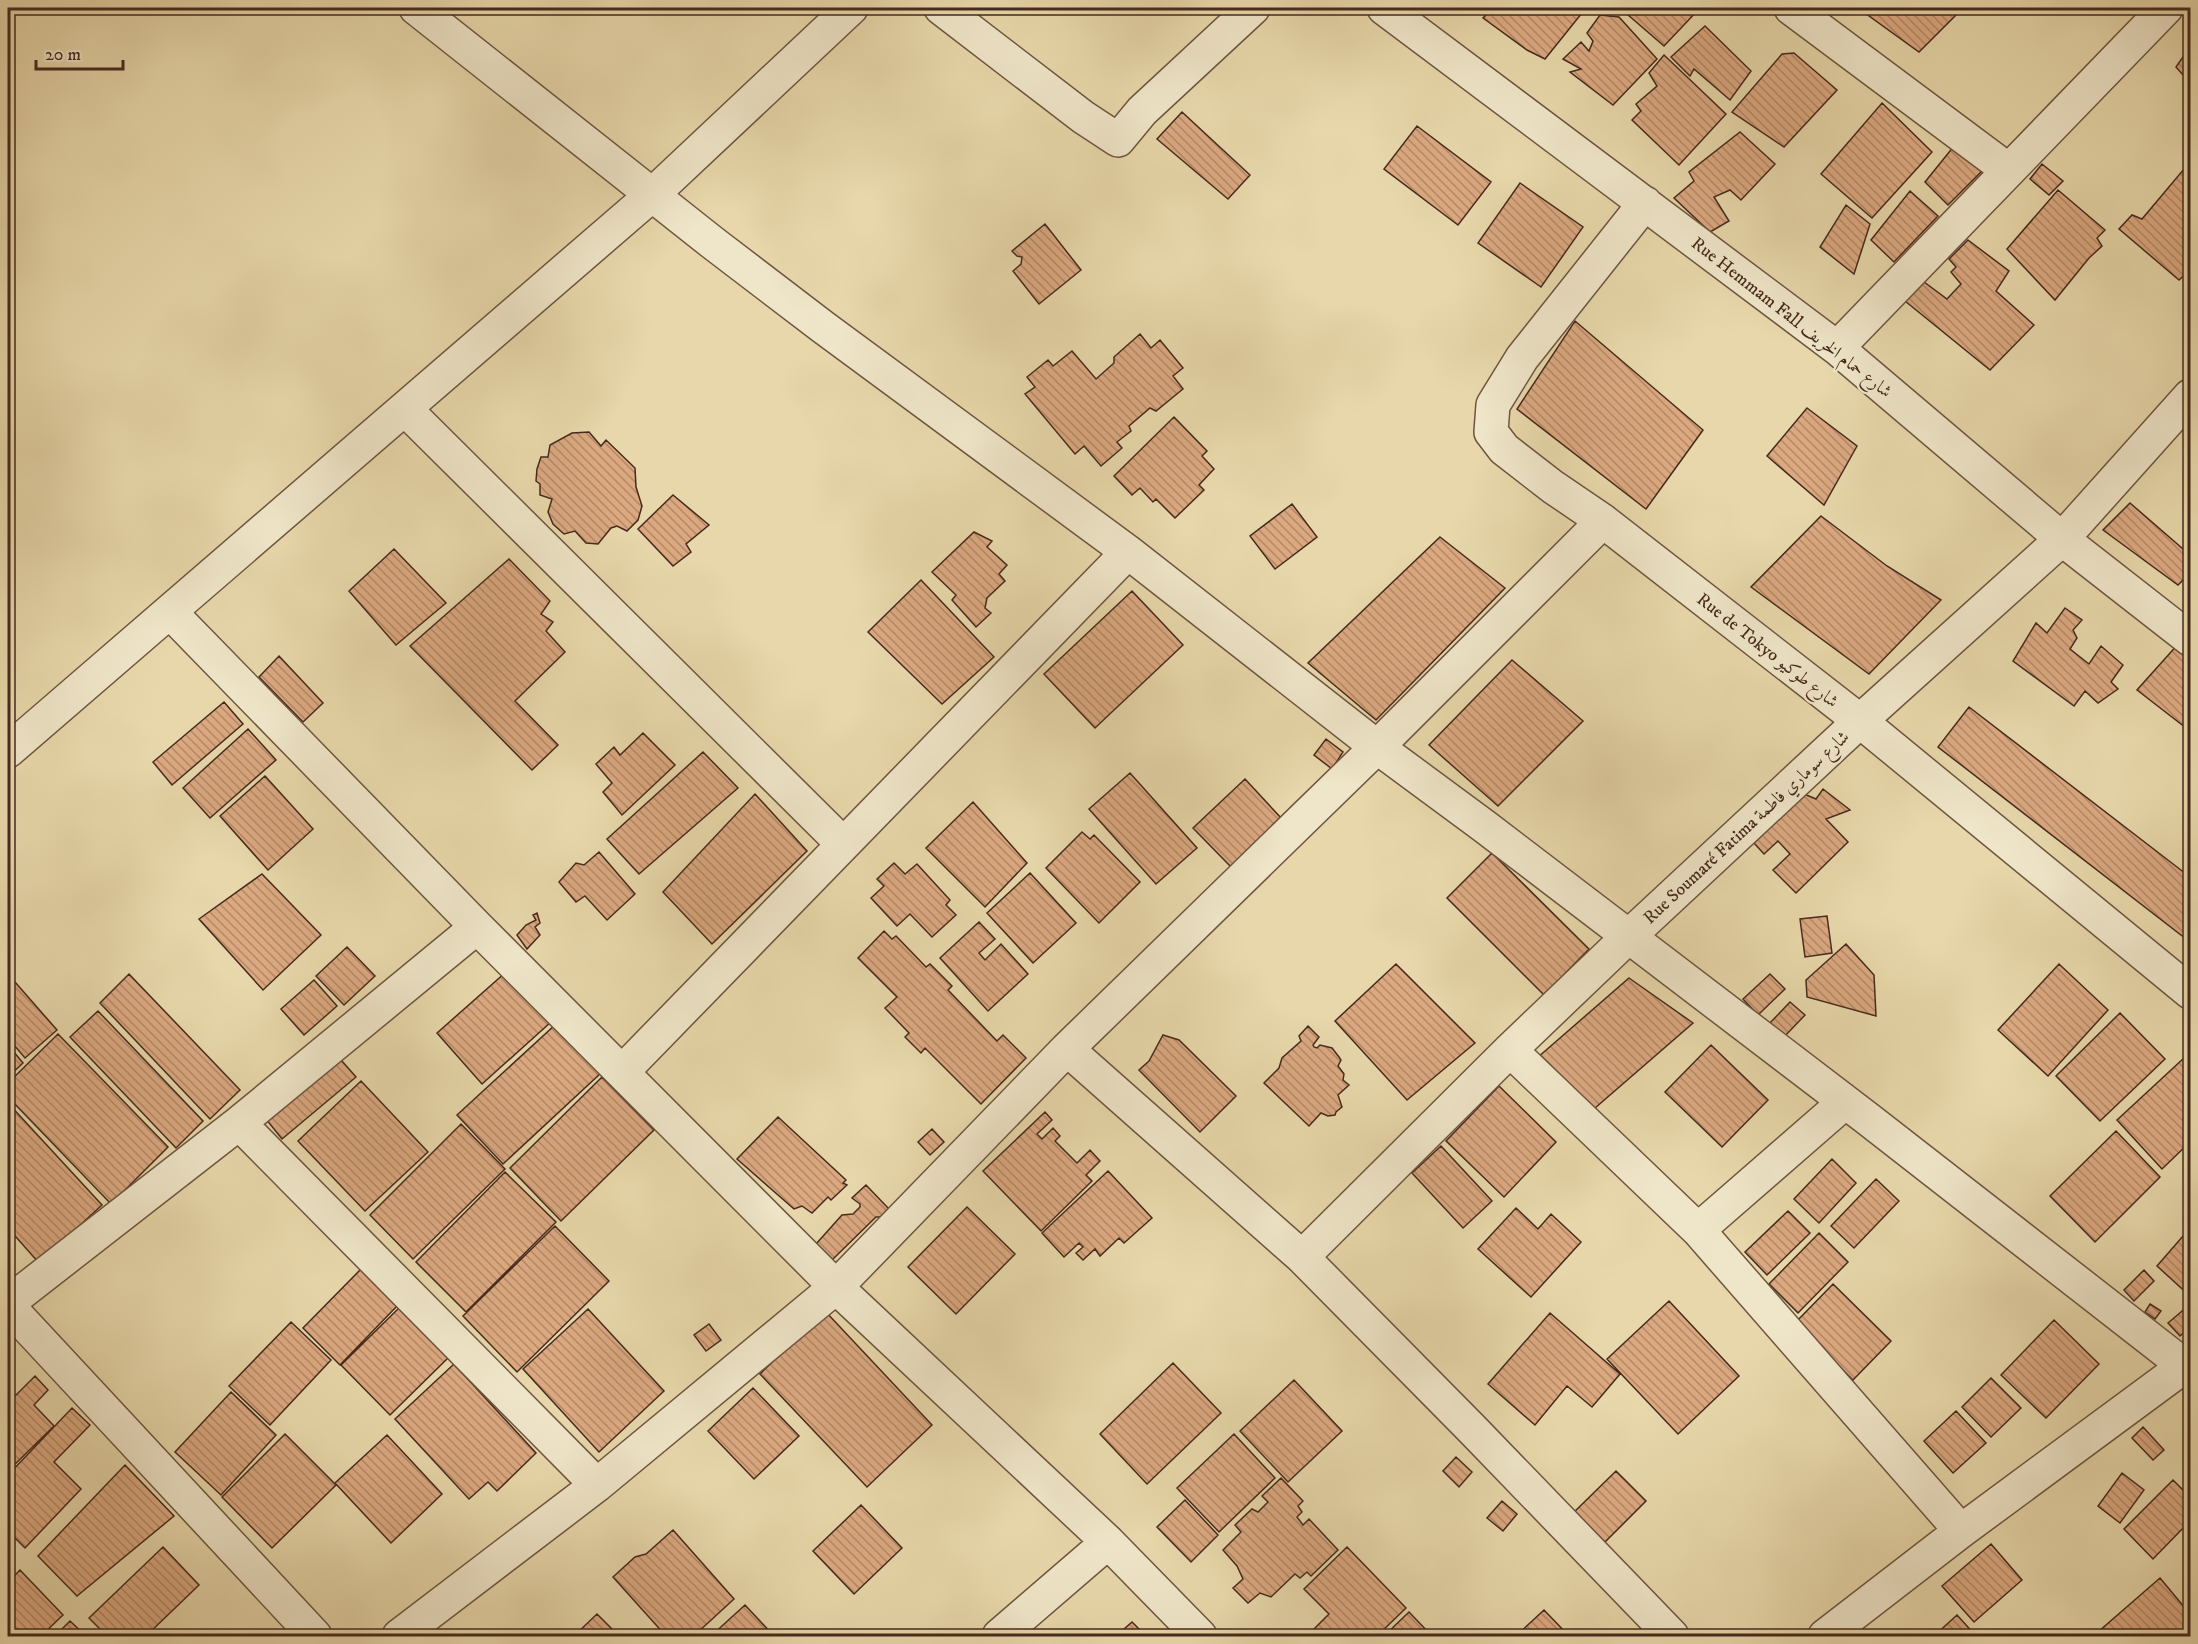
<svg xmlns="http://www.w3.org/2000/svg" width="2198" height="1644" viewBox="0 0 2198 1644" font-family="'IM FELL DW Pica',Amiri,serif">
  <style>
    .building { fill: url(#building-back-hatch); stroke: #462a1d; stroke-width: 1.5 }
    .lines { fill: none; stroke-linecap: round; stroke-linejoin: round }
    .minor-casing { stroke: #6e5540; stroke-width: 36 }
    .minor { stroke: #efe5c8; stroke-width: 33 }
    .labels { text-anchor: middle; stroke-width: 4.5; stroke-linejoin: round; paint-order: stroke }
    .street-label { font-size: 18px; fill: #462a1d; stroke: #efe5c8 }
  </style>
  <defs>
    <pattern id="building-back-hatch" width="6" height="6" patternUnits="userSpaceOnUse" patternTransform="scale(1.5)"><rect width="6" height="6" fill="#dba880"/><path d="M-1 5l2 2M0 0l6 6M5-1l2 2" fill="none" stroke="#b38968"/></pattern>
  </defs>
  <rect width="100%" height="100%" fill="#e7d7aa"/>
  <filter id="stains"><feTurbulence type="fractalNoise" baseFrequency=".00333" numOctaves="4"/><feColorMatrix values="0 0 0 0 .2 0 0 0 0 .09 0 0 0 0 .02 0 0 0 .5 -.17"/></filter>
  <radialGradient id="worn" r=".72"><stop offset=".6" stop-color="#630" stop-opacity="0"/><stop offset="1" stop-color="#630" stop-opacity=".3"/></radialGradient>
  <path class="building" d="M 1493,8 L 1586,8 L 1545,59 L 1527,50 L 1483,18 Z
    M 1620,8 L 1700,8 L 1664,46 Z
    M 1858,8 L 1963,8 L 1919,52 Z
    M 1600,15 L 1619,17 L 1657,59 L 1613,105 L 1570,72 L 1581,69 L 1563,59 L 1581,42 L 1589,51 L 1593,41 L 1587,33 Z
    M 1705,26 L 1751,71 L 1730,100 L 1694,69 L 1690,76 L 1671,57 Z
    M 2190,47 L 2190,83 L 2176,67 Z
    M 1794,53 L 1837,90 L 1784,147 L 1732,112 L 1782,54 Z
    M 1664,55 L 1726,114 L 1679,165 L 1632,120 L 1641,111 L 1636,104 L 1657,86 L 1649,73 Z
    M 1882,103 L 1932,152 L 1872,218 L 1821,174 Z
    M 1182,112 L 1250,175 L 1228,199 L 1157,139 Z
    M 1417,126 L 1491,182 L 1458,225 L 1384,169 Z
    M 1740,132 L 1775,164 L 1741,200 L 1730,190 L 1714,197 L 1729,221 L 1710,232 L 1674,198 L 1694,181 L 1689,172 Z
    M 1954,146 L 1983,170 L 1948,205 L 1925,182 Z
    M 2042,164 L 2063,181 L 2049,195 L 2030,179 Z
    M 2184,169 L 2190,175 L 2190,270 L 2179,280 L 2119,229 L 2132,215 L 2142,219 Z
    M 1520,183 L 1583,227 L 1541,287 L 1478,243 Z
    M 2058,190 L 2105,230 L 2097,238 L 2102,246 L 2089,258 L 2055,300 L 2007,249 Z
    M 1910,191 L 1938,216 L 1894,262 L 1871,240 Z
    M 1846,205 L 1870,224 L 1854,274 L 1820,247 Z
    M 1045,224 L 1081,270 L 1039,304 L 1013,271 L 1021,264 L 1022,257 L 1017,256 L 1012,251 Z
    M 1968,240 L 2009,271 L 1996,291 L 2034,325 L 1990,370 L 1905,301 L 1924,282 L 1947,299 L 1961,284 L 1951,272 L 1956,267 L 1949,259 Z
    M 1575,321 L 1703,430 L 1646,509 L 1517,409 Z
    M 1140,334 L 1151,348 L 1160,340 L 1183,368 L 1173,376 L 1183,389 L 1156,411 L 1150,408 L 1129,426 L 1131,431 L 1117,442 L 1122,448 L 1101,466 L 1084,446 L 1075,454 L 1025,394 L 1035,387 L 1027,377 L 1048,360 L 1053,366 L 1072,351 L 1096,379 L 1114,363 L 1114,357 Z
    M 1807,408 L 1857,446 L 1824,505 L 1767,456 Z
    M 1174,417 L 1207,451 L 1202,456 L 1214,469 L 1199,485 L 1204,490 L 1175,518 L 1156,499 L 1153,502 L 1140,488 L 1132,495 L 1114,476 Z
    M 589,432 L 601,446 L 606,440 L 635,468 L 636,487 L 642,506 L 638,520 L 627,531 L 617,526 L 611,528 L 598,544 L 586,543 L 575,531 L 564,534 L 553,524 L 548,512 L 552,499 L 540,495 L 540,484 L 536,481 L 537,469 L 541,457 L 548,457 L 550,445 L 572,433 Z
    M 673,495 L 709,525 L 686,544 L 691,552 L 673,566 L 638,529 Z
    M 2130,503 L 2190,555 L 2190,573 L 2178,585 L 2103,530 Z
    M 1292,504 L 1317,537 L 1275,569 L 1250,536 Z
    M 1821,516 L 1887,566 L 1941,600 L 1869,674 L 1751,587 Z
    M 974,532 L 992,541 L 987,547 L 1007,565 L 999,574 L 1005,581 L 987,598 L 985,608 L 991,613 L 976,627 L 952,600 L 956,595 L 932,572 Z
    M 1440,537 L 1505,588 L 1376,720 L 1308,663 Z
    M 394,549 L 446,603 L 396,645 L 349,591 Z
    M 509,559 L 550,601 L 541,614 L 553,622 L 546,631 L 565,652 L 515,701 L 558,745 L 532,770 L 410,646 Z
    M 921,580 L 994,657 L 942,704 L 868,632 Z
    M 1132,591 L 1183,645 L 1095,728 L 1044,674 Z
    M 2065,608 L 2082,620 L 2073,630 L 2077,638 L 2070,649 L 2089,664 L 2101,646 L 2123,665 L 2111,682 L 2118,689 L 2098,703 L 2085,691 L 2074,706 L 2013,661 L 2036,623 L 2047,633 Z
    M 2179,643 L 2190,653 L 2190,731 L 2137,690 Z
    M 279,656 L 323,703 L 303,722 L 259,677 Z
    M 1512,660 L 1583,721 L 1498,806 L 1429,745 Z
    M 224,702 L 243,724 L 172,785 L 153,762 Z
    M 1969,707 L 2190,877 L 2190,942 L 1938,747 Z
    M 248,729 L 276,760 L 210,818 L 183,788 Z
    M 643,733 L 675,765 L 622,815 L 603,792 L 612,783 L 596,764 L 614,747 L 620,755 Z
    M 1326,739 L 1343,752 L 1332,769 L 1314,755 Z
    M 703,752 L 738,788 L 639,874 L 607,839 Z
    M 1130,773 L 1197,848 L 1156,884 L 1089,809 Z
    M 265,776 L 313,829 L 268,870 L 220,816 Z
    M 1245,779 L 1282,819 L 1231,867 L 1193,828 Z
    M 1823,789 L 1850,810 L 1826,819 L 1848,842 L 1796,893 L 1773,870 L 1790,854 L 1778,841 L 1764,854 L 1754,843 L 1804,794 L 1816,799 Z
    M 755,794 L 807,851 L 712,944 L 663,892 Z
    M 973,802 L 1027,863 L 985,907 L 926,848 Z
    M 1082,832 L 1090,839 L 1094,835 L 1140,882 L 1099,923 L 1046,868 Z
    M 599,852 L 635,894 L 607,920 L 585,896 L 576,902 L 559,882 L 576,863 L 584,865 Z
    M 1492,853 L 1589,949 L 1544,995 L 1447,898 Z
    M 894,863 L 905,874 L 917,864 L 950,900 L 946,905 L 956,915 L 932,937 L 910,914 L 897,926 L 871,898 L 884,886 L 877,879 Z
    M 1030,873 L 1076,923 L 1033,963 L 987,913 Z
    M 262,874 L 321,935 L 263,990 L 199,919 Z
    M 537,913 L 540,923 L 535,927 L 540,935 L 527,949 L 517,935 L 526,925 L 536,920 L 533,915 Z
    M 1827,916 L 1832,953 L 1805,957 L 1800,919 Z
    M 979,922 L 995,939 L 979,953 L 985,960 L 1001,944 L 1028,974 L 988,1011 L 940,958 Z
    M 884,931 L 892,939 L 896,936 L 926,967 L 930,964 L 952,986 L 948,990 L 997,1041 L 1003,1035 L 1026,1058 L 981,1104 L 925,1048 L 921,1053 L 905,1037 L 909,1033 L 885,1008 L 897,997 L 858,958 Z
    M 1846,944 L 1874,975 L 1876,1016 L 1807,997 L 1806,980 Z
    M 347,947 L 375,976 L 344,1005 L 316,976 Z
    M 1396,964 L 1475,1043 L 1407,1100 L 1335,1021 Z
    M 2059,964 L 2108,1010 L 2048,1076 L 1998,1030 Z
    M 506,972 L 551,1022 L 482,1084 L 437,1033 Z
    M 8,974 L 57,1030 L 25,1058 L 8,1038 Z
    M 129,974 L 240,1090 L 210,1119 L 100,1003 Z
    M 1770,974 L 1785,989 L 1758,1015 L 1743,999 Z
    M 1629,978 L 1693,1023 L 1587,1115 L 1537,1058 Z
    M 314,980 L 337,1006 L 304,1035 L 281,1009 Z
    M 1790,1002 L 1805,1015 L 1784,1037 L 1770,1023 Z
    M 98,1011 L 203,1121 L 176,1148 L 70,1037 Z
    M 2120,1013 L 2165,1059 L 2100,1121 L 2056,1076 Z
    M 556,1024 L 601,1073 L 503,1164 L 457,1115 Z
    M 1308,1026 L 1319,1037 L 1313,1045 L 1314,1047 L 1317,1048 L 1320,1045 L 1332,1048 L 1339,1057 L 1341,1060 L 1338,1066 L 1344,1074 L 1343,1080 L 1349,1085 L 1338,1095 L 1342,1107 L 1336,1112 L 1335,1115 L 1328,1116 L 1321,1113 L 1309,1126 L 1264,1083 L 1279,1068 L 1282,1058 L 1301,1041 L 1299,1036 Z
    M 58,1034 L 168,1147 L 111,1204 L 8,1097 L 8,1083 Z
    M 1163,1035 L 1179,1040 L 1236,1096 L 1200,1132 L 1139,1070 L 1149,1061 Z
    M 8,1045 L 23,1063 L 8,1077 Z
    M 1711,1045 L 1768,1100 L 1722,1147 L 1665,1092 Z
    M 334,1052 L 356,1077 L 282,1139 L 262,1114 Z
    M 2185,1057 L 2190,1063 L 2190,1142 L 2162,1169 L 2117,1120 Z
    M 602,1077 L 654,1130 L 561,1221 L 510,1168 Z
    M 361,1081 L 428,1152 L 365,1211 L 298,1141 Z
    M 1499,1086 L 1556,1142 L 1504,1197 L 1446,1141 Z
    M 8,1103 L 102,1205 L 39,1263 L 8,1228 Z
    M 1045,1112 L 1052,1120 L 1037,1134 L 1042,1139 L 1053,1128 L 1060,1136 L 1055,1141 L 1077,1163 L 1090,1150 L 1100,1161 L 1086,1175 L 1092,1181 L 1041,1231 L 983,1171 Z
    M 778,1117 L 846,1180 L 843,1183 L 847,1185 L 831,1200 L 828,1197 L 812,1213 L 802,1206 L 794,1209 L 737,1159 Z
    M 461,1124 L 505,1169 L 413,1259 L 370,1215 Z
    M 932,1129 L 944,1142 L 930,1155 L 918,1142 Z
    M 2116,1131 L 2160,1177 L 2095,1242 L 2050,1196 Z
    M 1441,1146 L 1492,1201 L 1463,1228 L 1412,1173 Z
    M 1832,1159 L 1856,1183 L 1819,1223 L 1794,1199 Z
    M 1108,1171 L 1152,1218 L 1124,1243 L 1119,1238 L 1100,1256 L 1095,1249 L 1083,1260 L 1076,1253 L 1083,1247 L 1079,1243 L 1064,1257 L 1042,1233 Z
    M 505,1172 L 556,1222 L 466,1312 L 416,1262 Z
    M 1876,1179 L 1899,1201 L 1854,1248 L 1831,1226 Z
    M 866,1185 L 889,1209 L 882,1217 L 876,1217 L 831,1261 L 816,1244 L 842,1215 L 853,1214 L 860,1207 L 860,1204 L 852,1198 Z
    M 967,1207 L 1015,1254 L 956,1314 L 908,1267 Z
    M 1516,1208 L 1538,1229 L 1551,1214 L 1581,1242 L 1531,1297 L 1478,1249 Z
    M 1788,1211 L 1810,1233 L 1767,1275 L 1745,1252 Z
    M 555,1226 L 609,1281 L 517,1372 L 463,1316 Z
    M 2190,1228 L 2190,1296 L 2157,1266 Z
    M 1819,1233 L 1848,1262 L 1798,1313 L 1769,1284 Z
    M 361,1269 L 398,1305 L 340,1365 L 303,1328 Z
    M 2144,1270 L 2154,1281 L 2134,1301 L 2124,1290 Z
    M 1833,1284 L 1891,1341 L 1853,1380 L 1795,1323 Z
    M 1669,1301 L 1739,1376 L 1678,1434 L 1607,1359 Z
    M 2150,1304 L 2161,1311 L 2155,1319 L 2145,1312 Z
    M 2188,1306 L 2190,1308 L 2190,1327 L 2180,1336 L 2168,1323 Z
    M 400,1307 L 449,1357 L 390,1415 L 341,1365 Z
    M 588,1309 L 664,1391 L 599,1452 L 523,1369 Z
    M 825,1311 L 932,1425 L 867,1487 L 760,1374 Z
    M 1550,1313 L 1620,1374 L 1592,1407 L 1567,1386 L 1535,1425 L 1488,1384 Z
    M 2054,1320 L 2099,1364 L 2046,1418 L 2001,1375 Z
    M 291,1322 L 331,1360 L 270,1425 L 229,1386 Z
    M 709,1324 L 721,1340 L 706,1351 L 694,1335 Z
    M 1173,1363 L 1221,1413 L 1147,1484 L 1100,1434 Z
    M 454,1364 L 536,1453 L 497,1491 L 488,1482 L 469,1499 L 395,1419 Z
    M 35,1376 L 48,1390 L 34,1405 L 54,1426 L 8,1471 L 8,1403 Z
    M 1991,1378 L 2021,1408 L 1991,1437 L 1962,1407 Z
    M 1294,1380 L 1342,1431 L 1288,1482 L 1240,1431 Z
    M 753,1388 L 799,1436 L 754,1479 L 708,1431 Z
    M 231,1392 L 276,1435 L 221,1495 L 175,1452 Z
    M 72,1408 L 90,1425 L 54,1462 L 81,1489 L 25,1548 L 8,1531 L 8,1475 Z
    M 1956,1411 L 1986,1443 L 1953,1473 L 1924,1441 Z
    M 2143,1427 L 2164,1450 L 2153,1460 L 2132,1438 Z
    M 285,1434 L 336,1485 L 272,1548 L 222,1497 Z
    M 1234,1434 L 1275,1478 L 1219,1532 L 1177,1488 Z
    M 387,1435 L 442,1494 L 391,1543 L 335,1483 Z
    M 1456,1457 L 1472,1472 L 1459,1487 L 1443,1471 Z
    M 125,1465 L 174,1516 L 77,1596 L 38,1556 Z
    M 1616,1471 L 1646,1501 L 1598,1549 L 1568,1518 Z
    M 2122,1473 L 2144,1490 L 2120,1523 L 2098,1506 Z
    M 1281,1478 L 1303,1501 L 1298,1506 L 1302,1512 L 1297,1517 L 1303,1525 L 1309,1519 L 1338,1550 L 1311,1576 L 1307,1572 L 1300,1578 L 1295,1574 L 1271,1597 L 1260,1593 L 1248,1603 L 1233,1588 L 1243,1579 L 1237,1566 L 1223,1550 L 1241,1532 L 1235,1525 L 1252,1509 L 1258,1512 L 1268,1502 L 1262,1496 Z
    M 2173,1480 L 2190,1497 L 2190,1521 L 2153,1559 L 2124,1529 Z
    M 1185,1500 L 1218,1535 L 1191,1562 L 1157,1527 Z
    M 1502,1501 L 1517,1514 L 1503,1531 L 1487,1518 Z
    M 861,1505 L 902,1548 L 854,1594 L 813,1551 Z
    M 673,1530 L 734,1599 L 697,1633 L 686,1632 L 681,1636 L 666,1636 L 613,1577 L 635,1557 L 646,1554 Z
    M 1991,1544 L 2022,1580 L 1974,1622 L 1942,1586 Z
    M 163,1547 L 199,1585 L 146,1636 L 107,1636 L 89,1618 Z
    M 1347,1547 L 1406,1608 L 1377,1636 L 1307,1636 L 1329,1614 L 1304,1589 Z
    M 8,1556 L 14,1562 L 8,1568 Z
    M 20,1570 L 63,1615 L 41,1636 L 8,1636 L 8,1582 Z
    M 2160,1578 L 2190,1614 L 2190,1636 L 2103,1636 L 2098,1632 Z
    M 745,1605 L 774,1636 L 711,1636 Z
    M 1544,1610 L 1569,1636 L 1516,1636 Z
    M 1409,1612 L 1432,1636 L 1384,1636 Z
    M 597,1614 L 619,1636 L 574,1636 Z
    M 1957,1615 L 1976,1636 L 1934,1636 Z
    M 70,1621 L 86,1636 L 55,1636 Z
    M 1132,1622 L 1146,1636 L 1116,1636 Z"/>
  <g class="lines">
    <g class="minor-casing">
      <path id="minor" d="M 416,8 L 713,243 L 823,327 L 1128,552 L 1377,747 L 1484,826 L 1868,1119 L 2190,1370
        M 941,8 L 1083,117 L 1118,140 L 1142,111 L 1253,8
        M 1384,8 L 1837,348 L 2062,539 L 2190,639
        M 1791,8 L 2008,170
        M 1645,203 L 1522,358 L 1493,405 L 1491,432 L 1504,449 L 1553,487 L 1603,521 L 1860,721 L 2190,992
        M 1837,348 L 2166,8
        M 405,409 L 843,844
        M 170,612 L 477,927 L 836,1287 L 1108,1542 L 1200,1636
        M 8,751 L 653,194 L 851,8
        M 1067,1049 L 1302,1257 L 1472,1429 L 1672,1636
        M 1510,1050 L 1698,1230 L 1961,1531
        M 622,1072 L 1128,552
        M 239,1123 L 597,1485
        M 1698,1230 L 1845,1102
        M 1302,1257 L 1510,1050 L 1628,937 L 1860,721 L 2062,539 L 2190,396
        M 8,1303 L 239,1123 L 477,927
        M 8,1306 L 315,1636
        M 399,1636 L 597,1485 L 836,1287 L 1067,1049 L 1377,747 L 1603,521
        M 999,1636 L 1108,1542
        M 1825,1636 L 1961,1531 L 2190,1362"/>
    </g>
    <use href="#minor" class="minor"/>
  </g>
  <g class="labels">
    <g class="street-label">
      <text transform="translate(1792 317) rotate(38)" y="6">Rue Hemmam Fall شارع حمام الخريف</text>
      <text transform="translate(1768 650) rotate(38)" y="6">Rue de Tokyo شارع طوكيو</text>
      <text transform="translate(1746 827) rotate(-43)" y="6">Rue Soumaré Fatima شارع سوماري فاطمة</text>
    </g>
  </g>
  <rect width="2198" height="1644" fill="none" stroke="#e7d7aa" stroke-width="30"/>
  <rect x="9" y="9" width="2180" height="1626" fill="none" stroke="#462a1d" stroke-width="3"/>
  <rect x="15" y="15" width="2168" height="1614" fill="none" stroke="#462a1d" stroke-width="1.5"/>
  <path d="M36 60v9h87v-9" fill="none" stroke="#462a1d" stroke-width="3"/>
  <text x="45" y="60" font-size="18" fill="#462a1d" stroke="#efe5c8" stroke-width="4.5" paint-order="stroke">20 m</text>
  <rect width="100%" height="100%" filter="url(#stains)"/>
  <rect width="100%" height="100%" fill="url(#worn)"/>
</svg>
